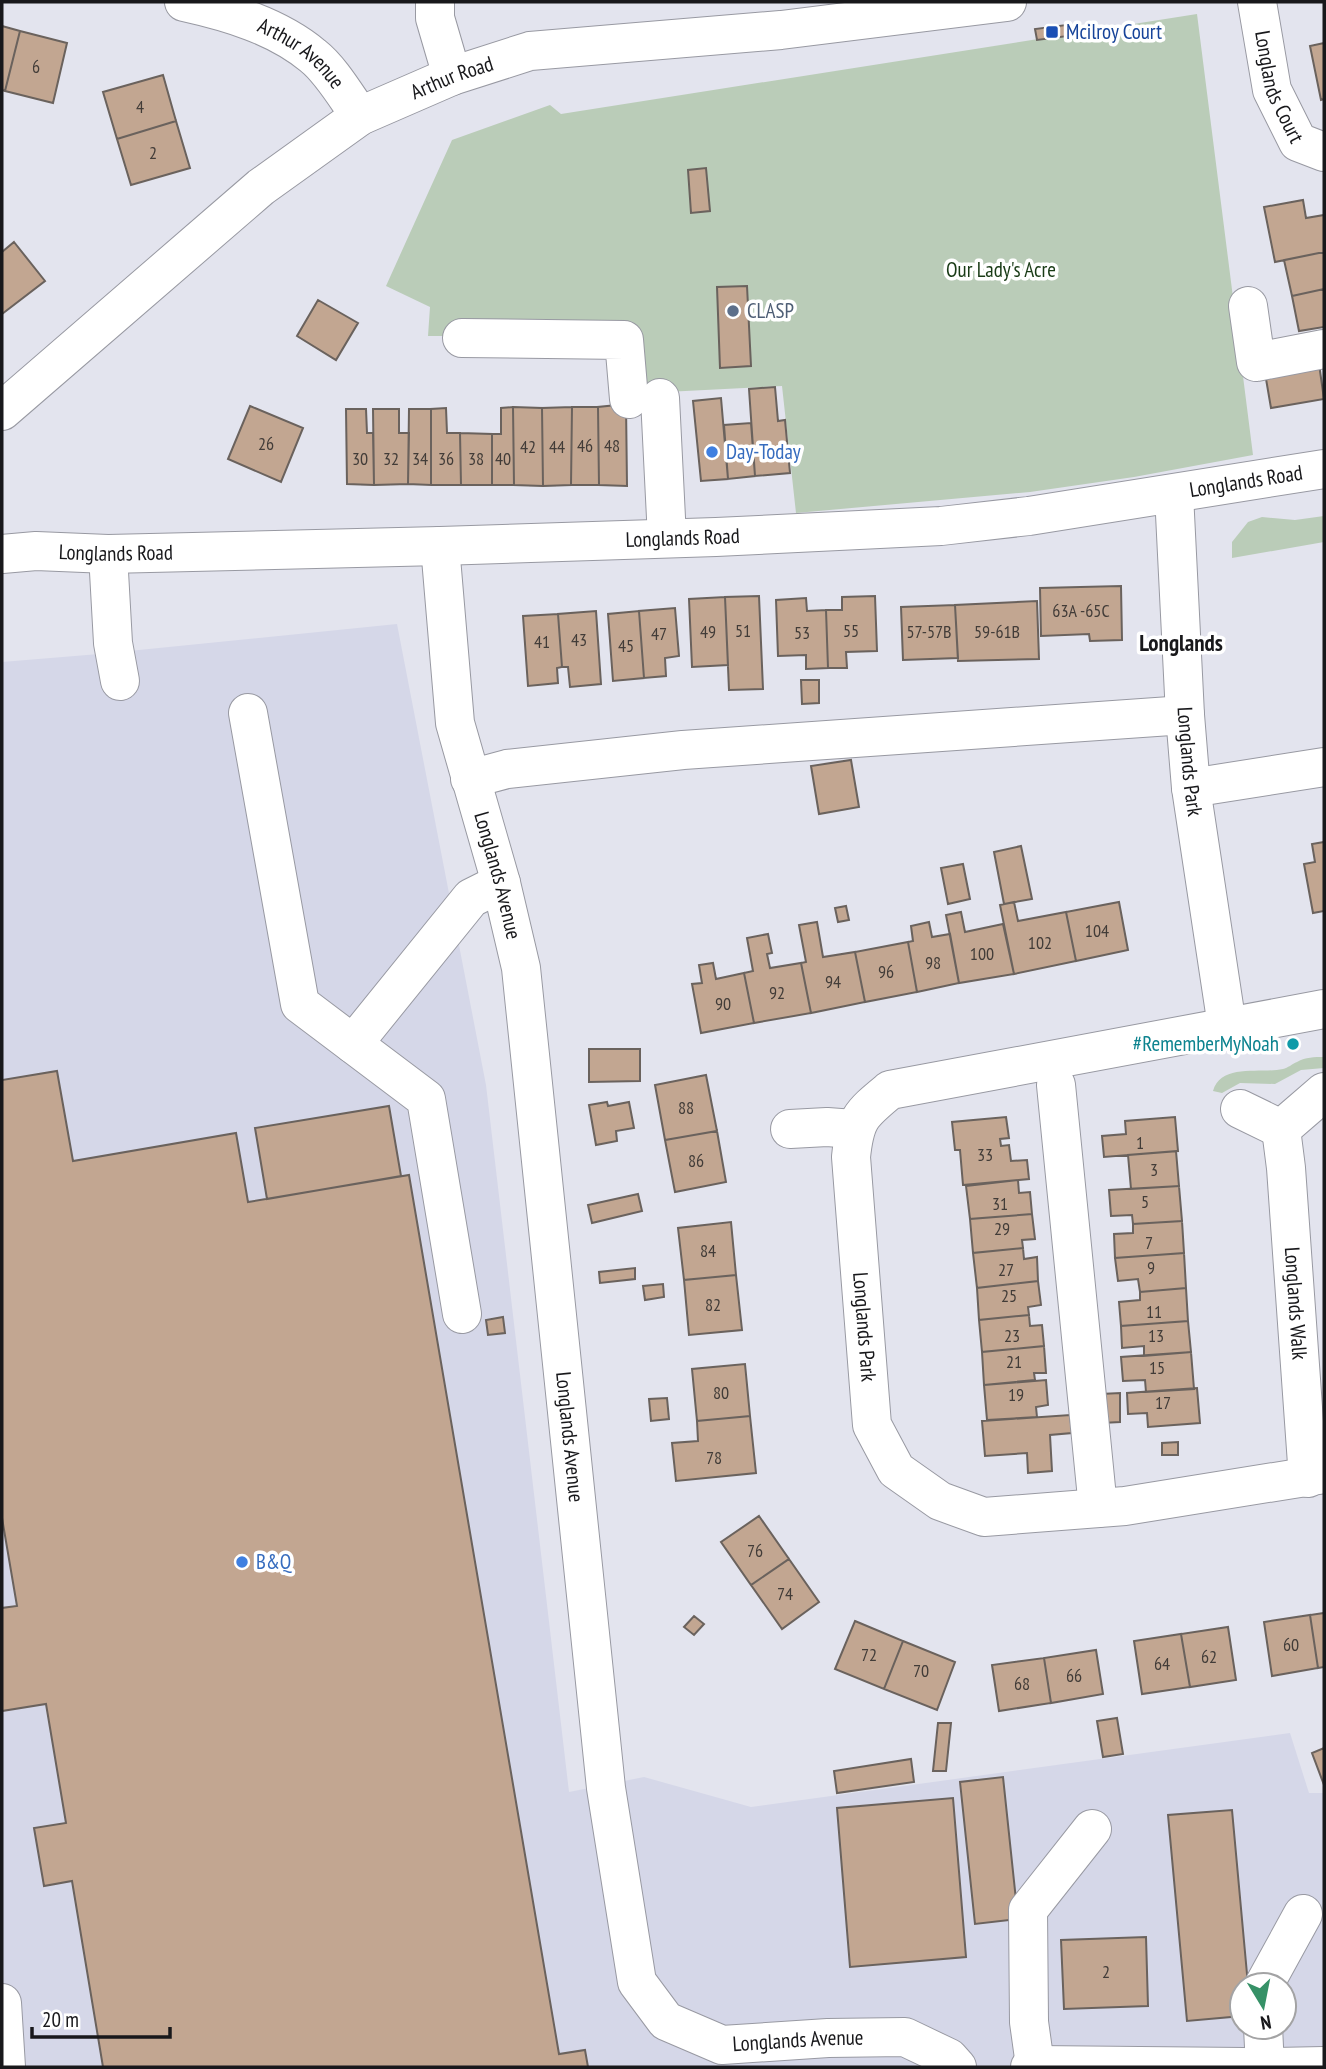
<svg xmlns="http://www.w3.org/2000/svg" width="1326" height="2069" viewBox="0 0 1326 2069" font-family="'PT Sans Narrow',sans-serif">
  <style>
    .built { fill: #d5d7e8; fill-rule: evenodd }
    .green { fill: #baccb8 }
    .building { fill: #c2a691; stroke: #6a625d; stroke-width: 2 }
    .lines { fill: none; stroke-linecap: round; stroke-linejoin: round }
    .minor-casing { stroke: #9899a2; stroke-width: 40 }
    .minor { stroke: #fff; stroke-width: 38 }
    .transit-dot { fill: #1a4fb4; stroke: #fff; stroke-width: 2.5 }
    .service-dot { fill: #5c6f8a; stroke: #fff; stroke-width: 2.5 }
    .shop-dot { fill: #3f7fe0; stroke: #fff; stroke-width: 2.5 }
    .culture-dot { fill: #0f9aa8; stroke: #fff; stroke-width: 2.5 }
    .labels { text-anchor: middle; stroke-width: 7; stroke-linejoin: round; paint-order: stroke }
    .number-label { font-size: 18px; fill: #423c38 }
    .transit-label { font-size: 21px; fill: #164399; stroke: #fff; text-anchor: start }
    .street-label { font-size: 21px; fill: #18181b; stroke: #fff }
    .park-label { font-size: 21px; fill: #193b16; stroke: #fff }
    .service-label { font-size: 21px; fill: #4e5e75; stroke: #fff; text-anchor: start }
    .shop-label { font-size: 21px; fill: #366cbe; stroke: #fff; text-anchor: start }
    .culture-label { font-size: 21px; fill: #0d838f; stroke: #fff; text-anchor: end }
    .neighbourhood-label { font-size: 23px; font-weight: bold; fill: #18181b; stroke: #fff }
  </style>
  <rect width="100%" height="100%" fill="#e3e4ee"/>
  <path class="built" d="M 397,624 L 486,1085 L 569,1792 L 644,1777 L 751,1807 L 1290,1733 L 1309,1793 L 1324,1793 L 1324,2067 L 2,2067 L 2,662 L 99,654 ZM 1242,1985 L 1284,1985 L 1284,2027 L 1242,2027 Z"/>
  <path class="green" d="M 1197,14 L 1253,455 L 1134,477 L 1030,492 L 796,513 L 782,386 L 646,393 L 628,336 L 428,336 L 430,307 L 386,286 L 452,140 L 550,105 L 561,114 Z
    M 1324,516 L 1324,542 L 1232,558 L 1232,542 L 1248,522 L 1262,517 L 1295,520 Z
    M 1324,1057 L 1324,1068 L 1301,1070 L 1275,1084 L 1240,1083 L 1222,1093 L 1213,1091 C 1221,1063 1261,1074 1283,1069 C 1288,1068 1292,1064 1297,1062 C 1306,1057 1314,1057 1324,1057 Z"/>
  <path class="building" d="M 1066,25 L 1068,36 L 1037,40 L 1035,29 Z
    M 2,26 L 20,31 L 5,91 L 2,90 Z
    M 20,31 L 67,43 L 53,103 L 5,91 Z
    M 1324,43 L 1324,99 L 1321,100 L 1310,46 Z
    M 163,75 L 176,121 L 117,139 L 103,92 Z
    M 176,121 L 190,168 L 131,185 L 117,139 Z
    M 706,168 L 710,211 L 691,213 L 688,170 Z
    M 1303,200 L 1306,218 L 1324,215 L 1324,252 L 1275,262 L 1264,207 Z
    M 14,242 L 45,281 L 2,314 L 2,252 Z
    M 1324,252 L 1324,289 L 1292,296 L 1284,260 Z
    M 747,286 L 751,366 L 720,368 L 717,287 Z
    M 1324,289 L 1324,327 L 1299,331 L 1292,296 Z
    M 318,300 L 358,323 L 336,360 L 297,336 Z
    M 1319,364 L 1324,399 L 1271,408 L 1265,373 Z
    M 775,387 L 778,421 L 785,420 L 790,473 L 755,476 L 749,389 Z
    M 721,398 L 728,479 L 701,481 L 693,401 Z
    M 626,404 L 627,486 L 599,485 L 598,407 Z
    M 250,406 L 303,428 L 281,482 L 228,459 Z
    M 513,407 L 514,485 L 492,485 L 492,434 L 501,434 L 501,408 Z
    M 513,407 L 542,408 L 543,486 L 514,485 Z
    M 572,407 L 571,485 L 543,486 L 542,408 Z
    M 572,407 L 598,407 L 599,485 L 571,485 Z
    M 446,408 L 447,433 L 460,433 L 461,485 L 431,485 L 431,409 Z
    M 346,409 L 366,409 L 367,433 L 373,433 L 374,485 L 347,484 Z
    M 373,409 L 399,409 L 399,433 L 409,433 L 408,484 L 374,485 Z
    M 409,409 L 431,409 L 431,485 L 408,484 Z
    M 751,423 L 755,476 L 728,479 L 724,425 Z
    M 460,433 L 492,434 L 492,485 L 461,485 Z
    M 1121,586 L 1122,640 L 1090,641 L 1089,634 L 1041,636 L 1040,588 Z
    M 759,596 L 763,689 L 729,690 L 725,597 Z
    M 875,596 L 877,651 L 846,652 L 847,668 L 828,668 L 826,610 L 842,610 L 842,597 Z
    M 725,597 L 728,665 L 692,667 L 689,599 Z
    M 806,598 L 807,611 L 826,610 L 828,668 L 806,669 L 806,655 L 778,656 L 776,600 Z
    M 1037,601 L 1039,659 L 958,661 L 955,605 Z
    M 955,605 L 958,658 L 903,660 L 901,607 Z
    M 675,608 L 679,656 L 665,658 L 666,676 L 644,678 L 639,611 Z
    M 596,611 L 601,684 L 570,687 L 568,667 L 562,667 L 558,614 Z
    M 639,611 L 644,678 L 613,681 L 608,614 Z
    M 558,614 L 562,667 L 557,668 L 558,683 L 528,686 L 523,616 Z
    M 801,680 L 819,680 L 819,703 L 802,704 Z
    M 851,760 L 859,807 L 819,814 L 811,766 Z
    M 1324,842 L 1324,911 L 1313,913 L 1304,864 L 1315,862 L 1312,844 Z
    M 1021,846 L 1032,899 L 1004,904 L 994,852 Z
    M 963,864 L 970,899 L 948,904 L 941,868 Z
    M 1014,902 L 1018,921 L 1066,912 L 1076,961 L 1014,974 L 1000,905 Z
    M 1119,902 L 1128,950 L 1076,961 L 1066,912 Z
    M 846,906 L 849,920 L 838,922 L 835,908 Z
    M 961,912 L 965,932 L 1003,924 L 1014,974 L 959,983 L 946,915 Z
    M 817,922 L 823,957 L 855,952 L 865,1002 L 811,1013 L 801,963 L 806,962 L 799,925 Z
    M 929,922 L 932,937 L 950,934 L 959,983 L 917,992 L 908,942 L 913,941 L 911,926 Z
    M 768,934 L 772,953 L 767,954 L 770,968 L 801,963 L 811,1013 L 754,1023 L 744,973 L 753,971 L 747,938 Z
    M 908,942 L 917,992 L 865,1002 L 855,952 Z
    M 713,963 L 716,979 L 744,973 L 754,1023 L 701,1033 L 692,984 L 702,983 L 699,965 Z
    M 589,1049 L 640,1049 L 640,1081 L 589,1082 Z
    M 57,1071 L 73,1161 L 236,1133 L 248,1202 L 409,1175 L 559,2054 L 585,2050 L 588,2067 L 103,2067 L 72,1881 L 44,1886 L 34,1828 L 66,1823 L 46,1704 L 2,1711 L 2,1608 L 17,1606 L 2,1518 L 2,1080 Z
    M 706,1075 L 717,1131 L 665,1140 L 655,1085 Z
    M 607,1102 L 608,1106 L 629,1102 L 634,1128 L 616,1131 L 617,1141 L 596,1145 L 589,1105 Z
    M 389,1106 L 401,1176 L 267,1199 L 255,1128 Z
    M 1006,1117 L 1009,1138 L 1000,1139 L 1001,1146 L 1009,1145 L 1011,1161 L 1027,1160 L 1029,1179 L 963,1185 L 960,1150 L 955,1150 L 952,1122 Z
    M 1175,1117 L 1178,1151 L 1104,1157 L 1102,1136 L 1126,1134 L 1125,1121 Z
    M 717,1131 L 726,1182 L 675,1192 L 665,1140 Z
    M 1176,1151 L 1179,1186 L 1131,1189 L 1128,1155 Z
    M 1018,1180 L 1019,1193 L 1030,1192 L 1032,1214 L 970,1219 L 966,1186 Z
    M 1179,1186 L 1182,1221 L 1133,1224 L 1132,1215 L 1111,1216 L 1109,1190 Z
    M 638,1194 L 642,1211 L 592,1223 L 588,1205 Z
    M 1032,1214 L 1035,1239 L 1022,1240 L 1023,1248 L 973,1253 L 970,1219 Z
    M 1182,1221 L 1184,1253 L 1115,1258 L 1114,1234 L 1133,1233 L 1133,1224 Z
    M 731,1222 L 736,1275 L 684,1280 L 678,1228 Z
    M 1023,1248 L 1024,1259 L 1037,1257 L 1038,1281 L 977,1288 L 973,1253 Z
    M 1184,1253 L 1186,1288 L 1140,1292 L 1138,1279 L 1118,1281 L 1115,1258 Z
    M 635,1268 L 635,1279 L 600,1283 L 599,1272 Z
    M 736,1275 L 742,1330 L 689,1335 L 684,1280 Z
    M 1038,1281 L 1041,1305 L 1028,1307 L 1029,1315 L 979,1320 L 977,1288 Z
    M 663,1284 L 664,1297 L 645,1300 L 643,1286 Z
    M 1186,1288 L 1188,1321 L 1121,1326 L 1119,1302 L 1140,1300 L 1140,1292 Z
    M 1029,1315 L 1030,1326 L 1042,1325 L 1044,1346 L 982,1352 L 979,1320 Z
    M 503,1317 L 505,1333 L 488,1335 L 486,1320 Z
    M 1188,1321 L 1191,1352 L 1144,1356 L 1144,1346 L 1122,1348 L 1121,1326 Z
    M 1044,1346 L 1046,1373 L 1034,1373 L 1035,1380 L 984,1385 L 982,1352 Z
    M 1191,1352 L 1194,1389 L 1146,1392 L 1145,1380 L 1123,1381 L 1121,1357 Z
    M 745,1364 L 750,1416 L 697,1421 L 692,1369 Z
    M 1046,1380 L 1048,1405 L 1036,1407 L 1037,1417 L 987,1420 L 984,1385 Z
    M 1197,1388 L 1200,1423 L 1148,1427 L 1147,1413 L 1128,1414 L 1127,1393 Z
    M 1120,1393 L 1120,1422 L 1102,1423 L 1101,1394 Z
    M 667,1398 L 669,1419 L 651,1421 L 649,1399 Z
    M 1070,1415 L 1072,1433 L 1050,1435 L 1052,1471 L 1028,1473 L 1027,1453 L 985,1456 L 982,1421 Z
    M 750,1416 L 756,1473 L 676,1481 L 672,1443 L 698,1441 L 697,1421 Z
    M 1178,1442 L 1178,1455 L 1162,1455 L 1162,1443 Z
    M 759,1516 L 789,1559 L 751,1585 L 721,1542 Z
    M 789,1559 L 819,1602 L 782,1629 L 751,1585 Z
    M 1324,1613 L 1324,1667 L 1318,1668 L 1310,1615 Z
    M 1310,1615 L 1318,1668 L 1272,1676 L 1264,1622 Z
    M 694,1616 L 704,1624 L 694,1635 L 684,1627 Z
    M 855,1621 L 903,1641 L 884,1689 L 835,1669 Z
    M 1228,1627 L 1236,1680 L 1190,1687 L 1181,1634 Z
    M 1181,1634 L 1190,1687 L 1142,1694 L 1134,1641 Z
    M 903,1641 L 955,1662 L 937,1710 L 884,1689 Z
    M 1096,1650 L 1103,1694 L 1051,1703 L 1044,1658 Z
    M 1044,1658 L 1051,1703 L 999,1711 L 992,1665 Z
    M 1117,1718 L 1123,1754 L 1103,1757 L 1097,1721 Z
    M 938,1723 L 951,1723 L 946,1771 L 933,1771 Z
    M 1324,1748 L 1324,1785 L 1312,1753 Z
    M 911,1759 L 914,1782 L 837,1793 L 834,1771 Z
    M 1003,1777 L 1018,1919 L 975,1924 L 960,1782 Z
    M 953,1798 L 966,1957 L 850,1967 L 837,1808 Z
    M 1232,1810 L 1248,1985 L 1242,1985 L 1242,2016 L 1187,2021 L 1168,1815 Z
    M 1146,1937 L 1148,2006 L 1064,2009 L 1061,1940 Z"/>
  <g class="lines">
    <g class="minor-casing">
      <g id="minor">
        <path id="s1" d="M 184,2 C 229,12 277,26 313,56 C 331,70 347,98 360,116"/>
        <path d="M 435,2 L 435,18 L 452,76"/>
        <path id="s2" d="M 1257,2 L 1272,90 L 1298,142 L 1324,152"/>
        <path d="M 1248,306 L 1256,362 L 1324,349"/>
        <path d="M 462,338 L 624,340 L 629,399"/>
        <path d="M 660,398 L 667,538"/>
        <path id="s3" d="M 2,411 L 261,187 L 360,116 L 452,76 L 530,51 L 781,30 L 1007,2"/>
        <path id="s4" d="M 1174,494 L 1185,715 L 1191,788 L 1227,1026"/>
        <path id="s5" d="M 440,546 L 455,723 L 501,883 L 521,968 L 606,1788 L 637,1982 L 666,2021 L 722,2045 L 828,2038 L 905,2037 L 949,2058 L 957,2067"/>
        <path id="s6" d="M 2,554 L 36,551 L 108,554 L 440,546 L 716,537 L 941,526 L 1029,516 L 1324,469"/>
        <path d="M 108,554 L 113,643 L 120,681"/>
        <path d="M 248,713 L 300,1004 L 426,1099 L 462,1314"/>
        <path d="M 470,779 L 507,769 L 683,750 L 1185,715"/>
        <path d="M 1191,788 L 1324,767"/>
        <path id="s7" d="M 1324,1009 L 890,1090 C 861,1114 855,1118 851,1157 L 872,1425 L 896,1470 L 940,1501 L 984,1517 L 1125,1506 L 1324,1474"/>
        <path d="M 353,1044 L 471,898 L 501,883"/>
        <path d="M 1056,1085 L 1098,1508"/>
        <path d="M 1240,1109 L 1281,1129 L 1324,1092"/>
        <path d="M 790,1129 L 827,1127 L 854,1129"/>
        <path id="s8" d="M 1281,1129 L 1286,1168 L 1308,1478"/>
        <path d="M 1264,1985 L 1303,1914"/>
        <path d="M 2,2003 L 6,2067"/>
        <path d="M 1263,2027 L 1265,2067"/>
        <path d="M 1035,2065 L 1029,2022 L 1028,1910 L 1092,1829"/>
        <path d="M 1030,2067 L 1035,2065 L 1244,2067"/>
        <path d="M 1275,2067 L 1324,2066"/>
      </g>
    </g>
    <use href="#minor" class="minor"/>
  </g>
  <rect class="transit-dot" x="1045" y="25" width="14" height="14" rx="3.5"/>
  <circle class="service-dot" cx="733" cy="311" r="7"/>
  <g class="shop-dot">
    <circle cx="712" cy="452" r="7"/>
    <circle cx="242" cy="1562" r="7"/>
  </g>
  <circle class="culture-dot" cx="1293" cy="1044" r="7"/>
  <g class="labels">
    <g class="number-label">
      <text x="36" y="73">6</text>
      <text x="140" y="113">4</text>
      <text x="153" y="159">2</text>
      <text x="266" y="450">26</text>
      <text x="585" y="452">46</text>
      <text x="612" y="452">48</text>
      <text x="528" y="453">42</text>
      <text x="557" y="453">44</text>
      <text x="360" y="465">30</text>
      <text x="391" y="465">32</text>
      <text x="420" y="465">34</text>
      <text x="446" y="465">36</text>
      <text x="476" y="465">38</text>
      <text x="503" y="465">40</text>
      <text x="1081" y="617">63A -65C</text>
      <text x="743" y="637">51</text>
      <text x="851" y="637">55</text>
      <text x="708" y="638">49</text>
      <text x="929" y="638">57-57B</text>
      <text x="997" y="638">59-61B</text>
      <text x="802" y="639">53</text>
      <text x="659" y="640">47</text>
      <text x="579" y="646">43</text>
      <text x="542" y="648">41</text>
      <text x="626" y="652">45</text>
      <text x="1097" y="937">104</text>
      <text x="1040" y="949">102</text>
      <text x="982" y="960">100</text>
      <text x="933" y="969">98</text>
      <text x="886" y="978">96</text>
      <text x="833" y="988">94</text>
      <text x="777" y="999">92</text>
      <text x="723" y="1010">90</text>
      <text x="686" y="1114">88</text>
      <text x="1140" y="1149">1</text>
      <text x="985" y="1161">33</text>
      <text x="696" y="1167">86</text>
      <text x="1154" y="1176">3</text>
      <text x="1145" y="1208">5</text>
      <text x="1000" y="1210">31</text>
      <text x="1002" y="1235">29</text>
      <text x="1149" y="1249">7</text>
      <text x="708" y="1257">84</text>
      <text x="1151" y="1274">9</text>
      <text x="1006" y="1276">27</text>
      <text x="1009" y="1302">25</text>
      <text x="713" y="1311">82</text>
      <text x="1154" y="1318">11</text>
      <text x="1012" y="1342">23</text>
      <text x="1156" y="1342">13</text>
      <text x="1014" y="1368">21</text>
      <text x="1157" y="1374">15</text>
      <text x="721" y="1399">80</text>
      <text x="1016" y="1401">19</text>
      <text x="1163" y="1409">17</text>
      <text x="714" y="1464">78</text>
      <text x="755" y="1557">76</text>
      <text x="785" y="1600">74</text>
      <text x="1291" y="1651">60</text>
      <text x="869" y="1661">72</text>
      <text x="1209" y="1663">62</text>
      <text x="1162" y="1670">64</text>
      <text x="921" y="1677">70</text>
      <text x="1074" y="1682">66</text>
      <text x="1022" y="1690">68</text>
      <text x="1106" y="1978">2</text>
    </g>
    <g class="transit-label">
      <text x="1066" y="39">Mcilroy Court</text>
    </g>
    <g class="street-label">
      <text dy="7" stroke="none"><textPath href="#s1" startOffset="130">Arthur Avenue</textPath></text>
      <text dy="7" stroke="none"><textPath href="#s3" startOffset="564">Arthur Road</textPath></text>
      <text dy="7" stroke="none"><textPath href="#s2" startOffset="88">Longlands Court</textPath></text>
      <text dy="7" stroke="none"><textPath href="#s6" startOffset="1248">Longlands Road</textPath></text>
      <text dy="7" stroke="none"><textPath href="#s6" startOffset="681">Longlands Road</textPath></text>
      <text dy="7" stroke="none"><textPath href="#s6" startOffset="114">Longlands Road</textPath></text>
      <text dy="7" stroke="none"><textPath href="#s4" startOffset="268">Longlands Park</textPath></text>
      <text dy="7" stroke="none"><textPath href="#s5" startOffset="336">Longlands Avenue</textPath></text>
      <text dy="7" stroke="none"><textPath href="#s8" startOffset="175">Longlands Walk</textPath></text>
      <text dy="7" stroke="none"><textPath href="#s7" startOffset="693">Longlands Park</textPath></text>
      <text dy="7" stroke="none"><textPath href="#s5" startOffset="903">Longlands Avenue</textPath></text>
      <text dy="7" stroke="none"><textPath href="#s5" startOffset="1638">Longlands Avenue</textPath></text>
    </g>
    <g class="park-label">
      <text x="1001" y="277">Our Lady's Acre</text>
    </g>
    <g class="service-label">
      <text x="747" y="318">CLASP</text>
    </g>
    <g class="shop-label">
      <text x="726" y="459">Day-Today</text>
      <text x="256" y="1569">B&amp;Q</text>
    </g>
    <g class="culture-label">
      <text x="1279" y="1051">#RememberMyNoah</text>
    </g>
    <g class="neighbourhood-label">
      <text x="1181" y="651">Longlands</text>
    </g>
  </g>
  <rect width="1326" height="2069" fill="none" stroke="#18181b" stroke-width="7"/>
  <g transform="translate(1263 2006) rotate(170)"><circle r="33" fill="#ffffff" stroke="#a3a3a4" stroke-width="2"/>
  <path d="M0-5L12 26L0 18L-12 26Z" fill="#369167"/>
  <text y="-10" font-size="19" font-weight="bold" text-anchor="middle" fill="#18181b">N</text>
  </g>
  <path d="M32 2027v10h138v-10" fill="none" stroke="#18181b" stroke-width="3.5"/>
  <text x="42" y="2027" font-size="21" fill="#18181b" stroke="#ffffff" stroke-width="5" paint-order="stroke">20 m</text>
</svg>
